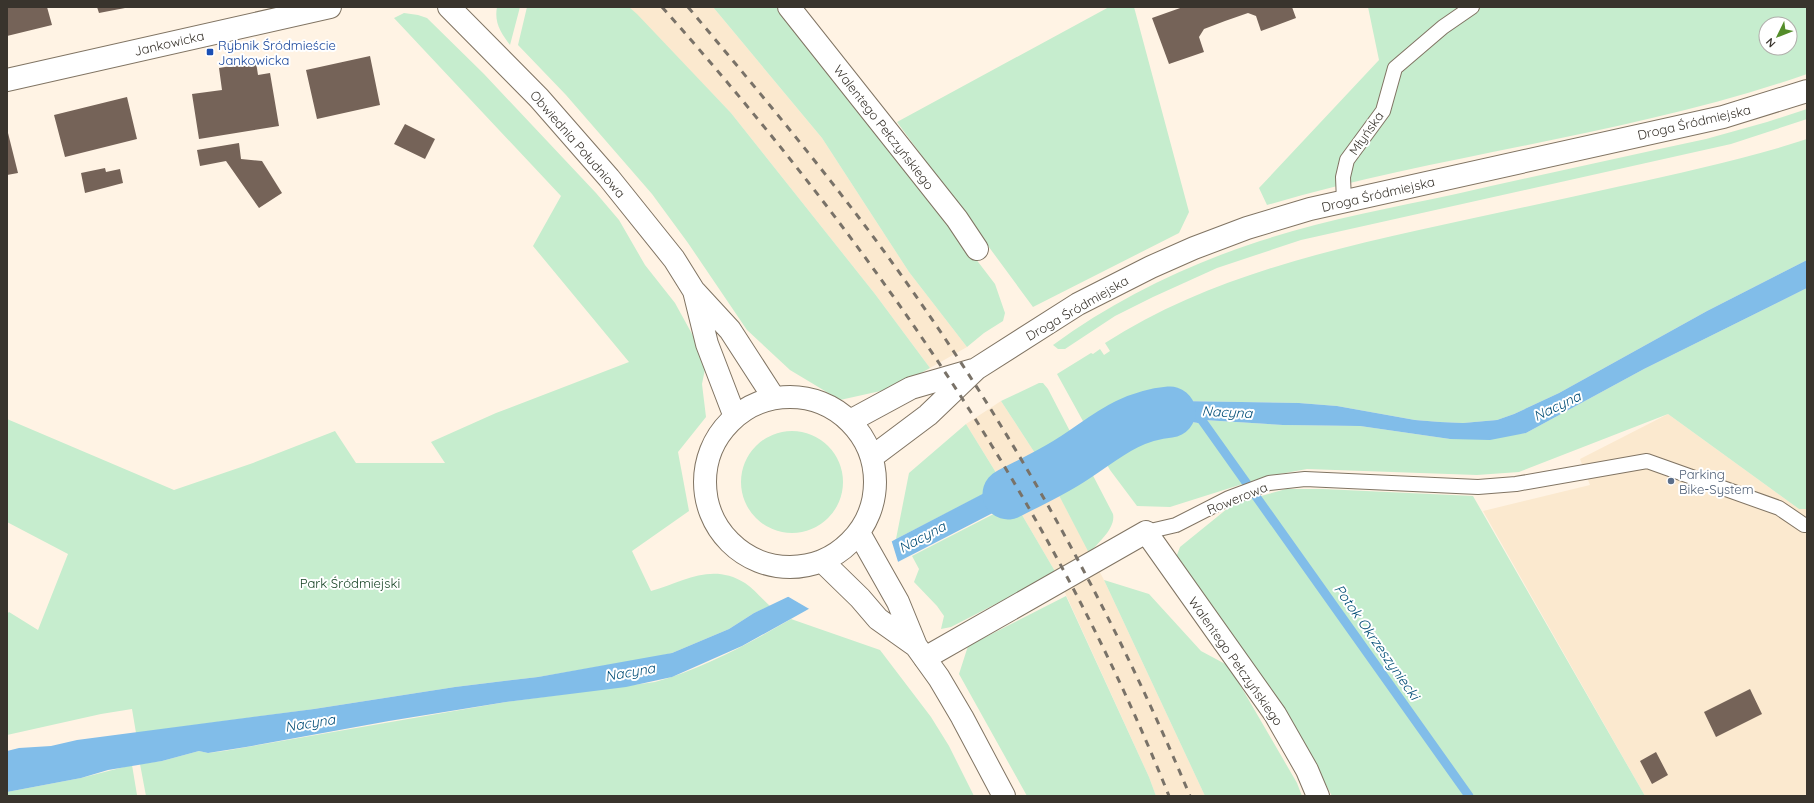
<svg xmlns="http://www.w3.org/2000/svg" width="1814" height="803" viewBox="0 0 1814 803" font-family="Quicksand,sans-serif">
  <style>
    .built { fill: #fbe9cf }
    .green { fill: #c6edce; fill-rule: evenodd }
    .water { fill: #81bde9 }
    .pier { fill: #fff3e4 }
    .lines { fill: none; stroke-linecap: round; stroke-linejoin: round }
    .stream { stroke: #81bde9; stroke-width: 9 }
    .river { stroke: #81bde9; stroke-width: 51 }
    .building { fill: #756358 }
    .service-casing { stroke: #807463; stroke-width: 16 }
    .minor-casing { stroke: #807463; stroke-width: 24 }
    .secondary-casing { stroke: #807463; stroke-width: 24 }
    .service { stroke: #fff; stroke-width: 14 }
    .minor { stroke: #fff; stroke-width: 22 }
    .secondary { stroke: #fff; stroke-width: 22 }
    .rail { stroke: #797268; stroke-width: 3; stroke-dasharray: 7 7; stroke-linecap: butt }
    .transit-dot { fill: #1a4fb4; stroke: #fff; stroke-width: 1.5 }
    .service-dot { fill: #5c6f8a; stroke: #fff; stroke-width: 1.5 }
    .labels { text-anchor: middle; stroke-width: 4; stroke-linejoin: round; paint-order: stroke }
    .street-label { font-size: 13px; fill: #39342d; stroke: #fff }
    .transit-label { font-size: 13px; fill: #164399; stroke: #fff; text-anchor: start }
    .service-label { font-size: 13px; fill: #4e5e75; stroke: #fff; text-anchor: start }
    .park-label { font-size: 13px; fill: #144022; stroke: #fff }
    .water-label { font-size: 14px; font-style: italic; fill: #004d76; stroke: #fff }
  </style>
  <rect width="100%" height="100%" fill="#fff3e4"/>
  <path class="built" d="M 629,7 L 713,7 L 822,138 L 909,272 L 967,347 L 930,368 L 875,294 L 731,113 Z
    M 1001,401 L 1042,464 L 1003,484 L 966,424 Z
    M 1668,414 L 1799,509 L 1807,509 L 1807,796 L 1645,796 L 1483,511 L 1590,485 L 1580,459 Z
    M 1053,484 L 1104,580 L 1205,796 L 1156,796 L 1149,777 L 1056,573 L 1015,503 Z"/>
  <path class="green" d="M 497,7 L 520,7 L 510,45 C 501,33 494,23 497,7 Z
    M 527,7 L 629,7 L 637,14 L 731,113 L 875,294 L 930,368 L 894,388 L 840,400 L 790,370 L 747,330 L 688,243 L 652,194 L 566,95 L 518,45 Z
    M 713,7 L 778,7 L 818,53 L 995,284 L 1005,313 L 1003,321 L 984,333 L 967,347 L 909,272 L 822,138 Z
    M 1109,7 L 1134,7 L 1189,212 L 1179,233 L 1033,307 L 897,122 Z
    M 1368,7 L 1807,7 L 1807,74 C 1632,135 1445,153 1267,205 L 1259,188 L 1379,60 ZM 1766,24 L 1790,24 L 1790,48 L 1766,48 Z
    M 404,13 L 418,15 L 427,18 L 484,74 L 596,193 L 619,220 L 645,265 L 675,303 L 697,343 L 706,364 L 702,384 L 706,417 L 678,452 L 689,511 L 632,551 L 651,591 C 684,582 711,562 745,583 C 754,589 762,599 770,606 L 754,613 L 729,629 L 672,653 L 655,657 L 538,677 L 455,687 L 314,709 L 136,733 L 132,709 L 101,714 L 7,735 L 7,614 L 9,612 L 38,630 L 68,554 L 7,522 L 7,419 L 174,490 L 253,463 L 335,431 L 356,463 L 445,463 L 431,442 L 496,413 L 629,362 L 533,246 L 561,196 L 394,18 Z
    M 1807,109 L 1807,119 L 1731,144 L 1301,240 L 1217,268 L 1153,297 L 1115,316 L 1065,349 L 1058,349 L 1053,345 C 1116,299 1186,265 1260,241 C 1324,220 1390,208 1456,194 C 1539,175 1623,157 1706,139 L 1767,122 Z
    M 1807,139 L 1807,260 L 1707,311 L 1559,393 L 1514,414 L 1497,420 L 1463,423 L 1440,422 L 1415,420 L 1337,406 L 1299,403 L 1179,401 L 1155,403 L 1134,409 L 1098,426 L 1110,446 C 1138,429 1169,415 1202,424 L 1203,420 L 1283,425 L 1360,426 L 1450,439 L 1471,439 L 1526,433 L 1644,369 L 1807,288 L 1807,509 L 1799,509 L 1668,414 L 1519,472 L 1477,475 L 1307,469 L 1268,476 L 1170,507 L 1137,506 L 1110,470 L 1057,374 L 1091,353 L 1093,354 L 1100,349 L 1104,355 L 1110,351 L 1105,343 C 1200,282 1311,254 1419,230 C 1487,215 1554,201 1621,186 C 1684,172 1746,159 1807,139 Z
    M 1039,383 L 1043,383 L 1048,389 L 1113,514 C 1116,528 1098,543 1089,553 L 1053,484 L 1076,470 L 1065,451 L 1042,464 L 1001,401 Z
    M 966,424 L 1003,484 L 896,539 L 909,473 Z
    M741 482a51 51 0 1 1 102 0a51 51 0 1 1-102 0Z
    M 1286,489 L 1323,489 L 1473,496 L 1645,796 L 1332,796 L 1283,706 L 1175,560 L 1180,547 L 1233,504 Z
    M 1015,503 L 1056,573 L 951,627 L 941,629 L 944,616 L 937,606 L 914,582 L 919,569 L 912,556 Z
    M 1104,580 L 1149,594 L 1201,651 L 1229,666 L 1297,783 L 1302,796 L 1205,796 Z
    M 1066,596 L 1149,777 L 1156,796 L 1027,796 L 959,674 L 968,646 Z
    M 791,619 L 880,650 L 931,717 L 949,746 L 974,796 L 146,796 L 140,764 L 162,761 L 199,751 L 208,753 L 224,751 L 506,702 L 655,682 C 704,668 748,644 791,619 Z
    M 132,765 L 137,795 L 135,796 L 7,796 L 7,792 L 81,778 Z"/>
  <path class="water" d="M 1807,260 L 1807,288 L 1644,369 L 1526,433 L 1490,440 L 1450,439 L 1360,426 L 1283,425 L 1204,420 L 1204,422 L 1202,424 C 1169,415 1138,429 1110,446 L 1098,426 L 1134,409 L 1155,403 L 1179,401 L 1299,403 L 1337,406 L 1415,420 L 1440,422 L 1463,423 L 1497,420 L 1514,414 L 1559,393 L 1707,311 Z
    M 1065,451 L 1076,470 L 832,596 L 742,646 L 672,677 L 626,687 L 506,702 L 389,721 L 246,747 L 208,753 L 199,751 L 162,761 L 108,770 L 81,778 L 7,792 L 7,751 L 19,748 L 51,746 L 77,740 L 314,709 L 455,687 L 538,677 L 672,653 L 729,629 L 754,613 L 821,581 L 896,539 Z"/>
  <path class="pier" d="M 1041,463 L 1054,486 L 1016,505 L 1002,483 Z
    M 891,539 L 899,565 L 811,610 L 787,596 Z"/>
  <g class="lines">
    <path class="stream" d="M 1196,412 L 1469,796"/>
    <path class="river" d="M 1008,494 C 1029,483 1051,473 1071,460 C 1104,439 1127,416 1170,412"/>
  </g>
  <path class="building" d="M 7,7 L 47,7 L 52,25 L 7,36 Z
    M 97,7 L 125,7 L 125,8 L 99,13 Z
    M 1183,7 L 1292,7 L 1296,18 L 1261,31 L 1256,16 L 1248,13 L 1225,21 L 1204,29 L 1199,37 L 1204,52 L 1169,64 L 1152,18 Z
    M 370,56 L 380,105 L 317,119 L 306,70 Z
    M 256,62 L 258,75 L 270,73 L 279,126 L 199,139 L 192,94 L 222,90 L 219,68 Z
    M 127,97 L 137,139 L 65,157 L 54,115 Z
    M 405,124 L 435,139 L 425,159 L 394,144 Z
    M 7,129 L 18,173 L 7,175 Z
    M 239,143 L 241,159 L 262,161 L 282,193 L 259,208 L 226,161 L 200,166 L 197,150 Z
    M 105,168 L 106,172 L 120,169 L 123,183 L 85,193 L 81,173 Z
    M 1750,689 L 1762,714 L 1716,737 L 1704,712 Z
    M 1656,752 L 1668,775 L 1652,784 L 1640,761 Z"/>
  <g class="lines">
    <g class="service-casing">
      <path id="service" d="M 1344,201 L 1343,177 L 1347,160 L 1383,111 L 1395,68 L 1443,27 L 1472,7
        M 1146,532 L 1176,525 L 1229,498 L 1269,483 L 1305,479 L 1478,487 L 1516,484 L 1647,461 L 1779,508 L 1804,525 L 1807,525"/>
    </g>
    <g class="minor-casing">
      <path id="minor" d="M 789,7 L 957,219 L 977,249
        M 7,80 L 330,7
        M 925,658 L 1146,532 L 1275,714 L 1307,770 L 1318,796"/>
    </g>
    <g class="secondary-casing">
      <path id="secondary" d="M 449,7 L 539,98 L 609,178 L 674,259 L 694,291 L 707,344 L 735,417
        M 695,292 L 730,330 L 774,398
        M705 482a85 85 0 1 1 170 0a85 85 0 1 1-170 0Z
        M 850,421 L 911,388 L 973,370
        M 872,457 L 928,415 L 976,369 L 1078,304 L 1151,267 L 1194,248 L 1247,228 L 1310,209 L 1723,117 L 1807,91
        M 859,533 L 898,602 L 916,646 L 939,678 L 962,717 L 1004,796
        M 822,561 L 860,598 L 878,619 L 916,646"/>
    </g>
    <use href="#service" class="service"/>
    <use href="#minor" class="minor"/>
    <use href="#secondary" class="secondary"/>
    <path class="rail" d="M 662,7 C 871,242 1052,503 1169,796
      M 688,7 C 771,106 854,205 927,312 C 1031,463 1119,626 1190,796"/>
  </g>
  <rect class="transit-dot" x="206" y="48" width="8" height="8" rx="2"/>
  <circle class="service-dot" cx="1671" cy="481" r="4"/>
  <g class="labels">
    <g class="street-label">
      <text transform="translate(169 43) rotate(-13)" y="5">Jankowicka</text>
      <text transform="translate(1694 122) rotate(-13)" y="5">Droga Śródmiejska</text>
      <text transform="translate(884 127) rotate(52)" y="5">Walentego Pełczyńskiego</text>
      <text transform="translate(1366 133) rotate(-55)" y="5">Młyńska</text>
      <text transform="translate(578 144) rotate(49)" y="5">Obwiednia Południowa</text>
      <text transform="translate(1378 194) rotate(-13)" y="5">Droga Śródmiejska</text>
      <text transform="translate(1077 308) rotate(-30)" y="5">Droga Śródmiejska</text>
      <text transform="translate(1237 498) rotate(-22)" y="5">Rowerowa</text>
      <text transform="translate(1236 661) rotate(55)" y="5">Walentego Pełczyńskiego</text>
    </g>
    <g class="transit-label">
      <text x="218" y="50">Rybnik Śródmieście<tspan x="218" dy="15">Jankowicka</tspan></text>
    </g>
    <g class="service-label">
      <text x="1679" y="479">Parking<tspan x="1679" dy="15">Bike-System</tspan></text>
    </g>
    <g class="park-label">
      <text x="350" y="588">Park Śródmiejski</text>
    </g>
    <g class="water-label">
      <text transform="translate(1557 406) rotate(-26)" y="5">Nacyna</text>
      <text transform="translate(1227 412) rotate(3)" y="5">Nacyna</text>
      <text transform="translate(922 537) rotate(-28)" y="5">Nacyna</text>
      <text transform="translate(1377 642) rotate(55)" y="5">Potok Okrzeszyniecki</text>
      <text transform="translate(630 672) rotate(-10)" y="5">Nacyna</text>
      <text transform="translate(310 723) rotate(-9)" y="5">Nacyna</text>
    </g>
  </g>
  <rect width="1814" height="803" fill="none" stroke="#39342d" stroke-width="16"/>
  <g transform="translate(1778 36) rotate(227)"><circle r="19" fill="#ffffff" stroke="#b0aeab"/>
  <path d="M0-3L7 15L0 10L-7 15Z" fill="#548d2a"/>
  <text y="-6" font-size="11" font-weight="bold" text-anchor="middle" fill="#39342d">N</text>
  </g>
</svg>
